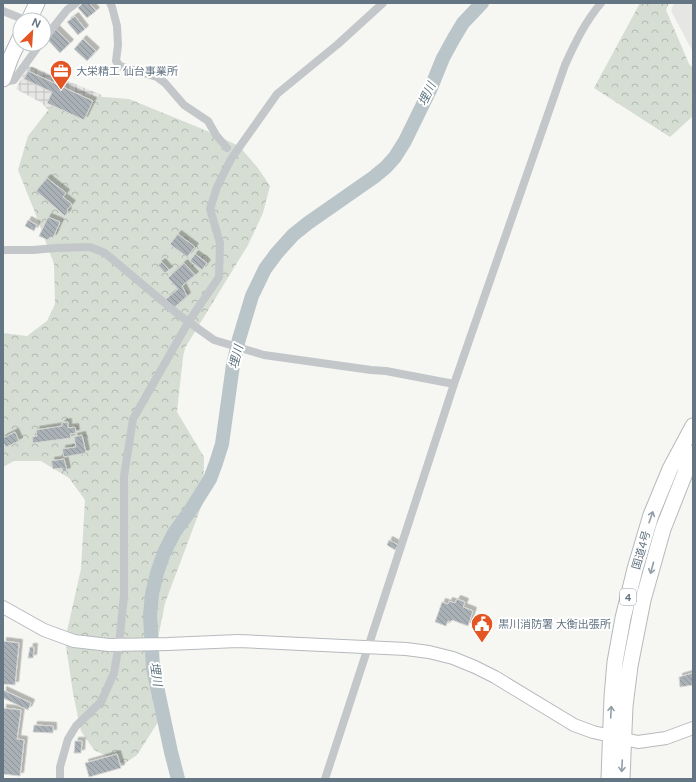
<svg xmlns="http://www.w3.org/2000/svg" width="696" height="782" viewBox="0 0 696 782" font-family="'Public Sans','Noto Sans JP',sans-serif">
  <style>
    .built { fill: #e6e7e5 }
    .industrial { fill: url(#industrial-grid) }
    .forest { fill: url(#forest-crowns) }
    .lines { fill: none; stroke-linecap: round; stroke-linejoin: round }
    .river { stroke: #bac5c9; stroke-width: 14 }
    .building { fill: url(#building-back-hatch); stroke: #d7d7d5; filter: url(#shadow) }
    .secondary-casing { stroke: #b5babe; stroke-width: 14 }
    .highway-casing { stroke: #b6b9bc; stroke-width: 17 }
    .street { stroke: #c3c7ca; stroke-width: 8 }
    .secondary { stroke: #fff; stroke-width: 12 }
    .highway { stroke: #fff; stroke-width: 15 }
    .oneway { stroke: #929ea8 }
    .labels { text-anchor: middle; stroke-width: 4; stroke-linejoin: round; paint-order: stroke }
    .shield { fill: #fff; stroke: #929ea8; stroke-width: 1 }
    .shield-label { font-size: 10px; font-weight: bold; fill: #647583 }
    .poi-label { font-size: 11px; fill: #647583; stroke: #fff; text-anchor: start }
    .street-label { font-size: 11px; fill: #647583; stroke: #fff }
    .water-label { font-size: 12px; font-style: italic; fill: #607780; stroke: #fff }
  </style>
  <defs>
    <pattern id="industrial-grid" width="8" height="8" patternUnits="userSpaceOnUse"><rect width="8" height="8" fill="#e6e7e5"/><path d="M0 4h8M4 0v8" fill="none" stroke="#bec0bf"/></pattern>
    <pattern id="forest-crowns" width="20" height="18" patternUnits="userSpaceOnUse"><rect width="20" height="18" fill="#d6ddd3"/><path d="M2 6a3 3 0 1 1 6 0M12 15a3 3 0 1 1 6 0" fill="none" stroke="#b1b8b1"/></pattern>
    <pattern id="building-back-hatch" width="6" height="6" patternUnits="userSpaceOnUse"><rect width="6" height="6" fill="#a9b1b6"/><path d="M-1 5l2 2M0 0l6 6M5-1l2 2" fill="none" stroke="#8d9599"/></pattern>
    <filter id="shadow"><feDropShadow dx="3.5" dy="-3.5" stdDeviation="0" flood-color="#0004"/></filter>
  </defs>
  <rect width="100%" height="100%" fill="#f6f6f2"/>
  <path class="built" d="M 674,3 L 693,3 L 693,52 L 671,11 Z"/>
  <path class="industrial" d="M 28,65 L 102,95 L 87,126 L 47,109 L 42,103 L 16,89 Z"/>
  <path class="forest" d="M 640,3 L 669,3 L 666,10 L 689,64 L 693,68 L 693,116 L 670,137 L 594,88 Z
    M 79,95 L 129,99 L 200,128 L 239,146 L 258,168 L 270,186 L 263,213 L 248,245 L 185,348 L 183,357 L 177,412 L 204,457 L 203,502 L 165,603 L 150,679 L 158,722 L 137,755 L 124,764 L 94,750 L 81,731 L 73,693 L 65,640 L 81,569 L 85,500 L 69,478 L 41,461 L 14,461 L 3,467 L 3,333 L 27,336 L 47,321 L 55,304 L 54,264 L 34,210 L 18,170 L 28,136 L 49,109 Z"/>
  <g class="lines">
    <path class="river" d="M 178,779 L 171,752 L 153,668 L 150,615 L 152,594 L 157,573 L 164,553 L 174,533 L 190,511 L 210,479 L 216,463 L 222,444 L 233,365 L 239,339 L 252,296 L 265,269 L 276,254 L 293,235 L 308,223 L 374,177 L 386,167 L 395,157 L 405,141 L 430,90 L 443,58 L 454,38 L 463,23 L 482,3"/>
  </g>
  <path class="building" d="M 83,3 L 89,3 L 96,11 L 87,18 L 78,8 Z
    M 75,16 L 85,29 L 78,35 L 67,22 Z
    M 56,29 L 70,43 L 60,53 L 46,38 Z
    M 83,39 L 96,51 L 87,61 L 74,49 Z
    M 28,71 L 93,101 L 84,120 L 47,103 L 52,92 L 24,79 Z
    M 47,178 L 66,193 L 63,197 L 72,204 L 67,210 L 68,212 L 65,216 L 36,191 Z
    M 48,217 L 60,222 L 53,238 L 50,237 L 48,240 L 39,236 Z
    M 28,220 L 37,225 L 34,231 L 25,226 Z
    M 178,234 L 195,247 L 187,257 L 170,244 Z
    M 195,254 L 207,263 L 202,270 L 190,261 Z
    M 162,262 L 169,270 L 165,273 L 158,265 Z
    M 184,263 L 195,275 L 182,286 L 187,296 L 174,308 L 166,299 L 178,289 L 168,278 Z
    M 68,422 L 68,428 L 75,427 L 76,433 L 70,434 L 71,438 L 33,443 L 32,437 L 37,436 L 36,430 L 62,426 L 62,423 Z
    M 15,432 L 19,441 L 6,447 L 3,442 L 3,438 Z
    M 82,435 L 86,453 L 64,457 L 62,449 L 76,447 L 74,437 Z
    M 64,459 L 67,471 L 63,472 L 62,468 L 53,469 L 51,461 Z
    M 389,540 L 398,545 L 395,550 L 387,545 Z
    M 457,599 L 465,602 L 463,607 L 473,611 L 468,626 L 452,620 L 451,622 L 448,621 L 446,626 L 435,622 L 442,602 L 448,604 L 449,601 L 455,603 Z
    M 3,641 L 19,643 L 15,685 L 3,684 Z
    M 30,647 L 34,647 L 33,658 L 28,658 Z
    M 693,673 L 693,685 L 680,687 L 679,677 Z
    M 3,690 L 31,703 L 28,710 L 3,698 Z
    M 3,708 L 21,710 L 17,739 L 24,740 L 20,776 L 3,774 Z
    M 34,725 L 53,726 L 53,733 L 33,732 Z
    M 75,741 L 82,741 L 81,753 L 74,753 Z
    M 117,754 L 121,768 L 89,777 L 85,763 Z"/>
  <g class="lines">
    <g class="secondary-casing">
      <path id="secondary" d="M 3,607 L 44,630 L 74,641 L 109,645 L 168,644 L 238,641 L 406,649 L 429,652 L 453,658 L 475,667 L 495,677 L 574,725 L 593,732 L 638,742 L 666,738 L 693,728"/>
    </g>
    <g class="highway-casing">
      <path id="highway" d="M 29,20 L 37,3
        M 3,79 L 11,57 L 20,38
        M 609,779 L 612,697 L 615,662 L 623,618 L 635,569 L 651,515 L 670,469 L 693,426
        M 622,779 L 625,706 L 630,666 L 643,600 L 663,529 L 693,453"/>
    </g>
    <path class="street" d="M 110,3 L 112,7 L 117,26 L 118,45 L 116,61 L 120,66 L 157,77 L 165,83 L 184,105 L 208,121 L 216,135 L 227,148
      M 3,11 L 25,20
      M 44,39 L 67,10 L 76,3
      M 3,82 L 14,80 L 40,44
      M 3,250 L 33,250 L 56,248 L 90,247 L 105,253 L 179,315 L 214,340 L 264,355 L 371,370 L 386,371 L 454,384
      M 60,779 L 60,767 L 68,739 L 76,726 L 101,702 L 114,673 L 119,644 L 124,596 L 124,476 L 133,419 L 189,321 L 219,277 L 220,243 L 210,209 L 217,187 L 231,159 L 277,94 L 338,44 L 383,3
      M 325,779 L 454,384 L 565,65 C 575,43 585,22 601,3"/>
    <use href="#secondary" class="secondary"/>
    <use href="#highway" class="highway"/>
  </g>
  <defs><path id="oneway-shaft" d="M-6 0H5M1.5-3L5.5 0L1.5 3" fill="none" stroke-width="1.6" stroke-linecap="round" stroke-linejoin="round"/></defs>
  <g class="oneway">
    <use href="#oneway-shaft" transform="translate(651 517) rotate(-71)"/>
    <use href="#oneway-shaft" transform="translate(652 568) rotate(105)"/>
    <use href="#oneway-shaft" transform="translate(611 712) rotate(-87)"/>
    <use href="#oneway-shaft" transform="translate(622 766) rotate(93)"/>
  </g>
  <defs>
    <g id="office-pin" transform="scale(1.15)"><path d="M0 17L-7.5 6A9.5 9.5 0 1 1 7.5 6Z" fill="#e45524" stroke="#fff"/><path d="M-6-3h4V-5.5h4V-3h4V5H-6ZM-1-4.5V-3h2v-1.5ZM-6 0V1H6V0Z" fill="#fff"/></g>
    <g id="civic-pin" transform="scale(1.15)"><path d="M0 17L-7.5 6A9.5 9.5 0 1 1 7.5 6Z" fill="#e45524" stroke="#fff"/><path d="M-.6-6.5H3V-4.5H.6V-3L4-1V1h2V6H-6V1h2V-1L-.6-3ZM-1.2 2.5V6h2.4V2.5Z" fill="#fff"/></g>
  </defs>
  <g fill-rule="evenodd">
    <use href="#office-pin" x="61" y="71"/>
    <use href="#civic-pin" x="482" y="624"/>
  </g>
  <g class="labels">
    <rect class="shield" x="620" y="589" width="16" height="16" rx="3"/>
    <g class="shield-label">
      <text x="628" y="601">4</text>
    </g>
    <g class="poi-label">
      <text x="76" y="75">大栄精工 仙台事業所</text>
      <text x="498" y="628">黒川消防署 大衡出張所</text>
    </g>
    <g class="street-label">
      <text transform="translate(641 550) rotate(-74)" y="4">国道4号</text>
    </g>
    <g class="water-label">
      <text transform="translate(427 94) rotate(-65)" y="4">埋川</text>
      <text transform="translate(236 357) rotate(-76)" y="4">埋川</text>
      <text transform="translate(156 674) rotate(81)" y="4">埋川</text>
    </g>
  </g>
  <rect width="696" height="782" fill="none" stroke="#647583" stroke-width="8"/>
  <g transform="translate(32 32) rotate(25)"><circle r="19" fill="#ffffff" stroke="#c1c8cd"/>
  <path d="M0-3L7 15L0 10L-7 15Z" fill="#e45524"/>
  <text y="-6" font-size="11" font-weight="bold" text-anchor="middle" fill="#647583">N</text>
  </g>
</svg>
